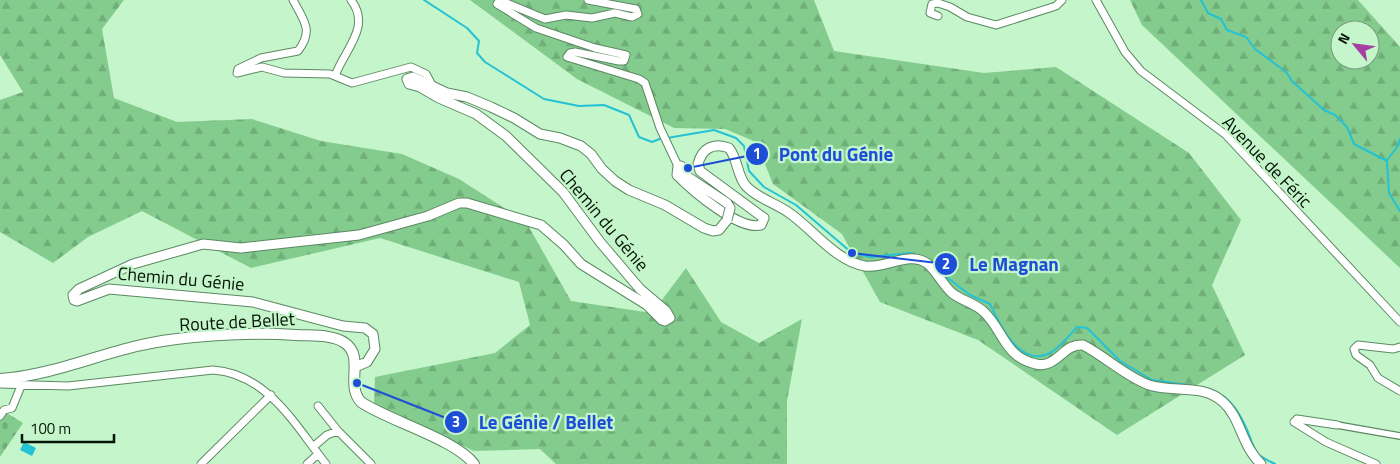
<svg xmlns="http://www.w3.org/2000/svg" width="1400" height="464" viewBox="0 0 1400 464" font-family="'Titillium Web',sans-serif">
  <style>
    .forest { fill: url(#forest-firs); fill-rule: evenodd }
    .cemetery { fill: url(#cemetery-stones) }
    .water { fill: url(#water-waves) }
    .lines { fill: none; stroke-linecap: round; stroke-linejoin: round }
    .stream { stroke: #24c2d5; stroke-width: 2 }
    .pedestrian-casing { stroke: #5c8963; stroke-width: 8 }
    .minor-casing { stroke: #5c8963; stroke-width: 9 }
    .tertiary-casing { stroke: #5c8963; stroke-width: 11 }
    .secondary-casing { stroke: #5c8963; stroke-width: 12 }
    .pedestrian { stroke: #fff; stroke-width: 5.5 }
    .minor { stroke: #fff; stroke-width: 7 }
    .tertiary { stroke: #fff; stroke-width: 9 }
    .secondary { stroke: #fff; stroke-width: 10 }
    .tertiary-bridge-casing { stroke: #5c8963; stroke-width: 11; stroke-linecap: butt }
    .tertiary-bridge { stroke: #fff; stroke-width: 9 }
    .labels { text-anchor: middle; stroke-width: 4.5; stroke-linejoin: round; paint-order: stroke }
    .street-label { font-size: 18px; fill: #041406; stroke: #c5f5ca }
    .leader { fill: none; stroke: #1d4ed8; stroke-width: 2 }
    .callout-dot { fill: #1d4ed8; stroke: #c5f5ca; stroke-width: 2 }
    .mark-label { font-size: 15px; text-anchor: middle; font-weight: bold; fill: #fff }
    .callout-label { font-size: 19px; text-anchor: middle; font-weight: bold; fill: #1d4ed8; stroke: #c5f5ca; stroke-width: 4.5; stroke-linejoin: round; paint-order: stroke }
  </style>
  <defs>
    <pattern id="forest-firs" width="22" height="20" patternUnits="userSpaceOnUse" patternTransform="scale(1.25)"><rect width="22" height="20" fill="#83cc8e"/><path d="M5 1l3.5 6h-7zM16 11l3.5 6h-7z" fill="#70ae79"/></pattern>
    <pattern id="cemetery-stones" width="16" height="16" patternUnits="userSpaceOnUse" patternTransform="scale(1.25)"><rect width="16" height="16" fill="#83cc8e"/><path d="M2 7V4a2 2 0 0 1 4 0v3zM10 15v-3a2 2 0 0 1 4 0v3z" fill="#70ae79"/></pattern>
    <pattern id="water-waves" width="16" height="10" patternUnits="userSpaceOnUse" patternTransform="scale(1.25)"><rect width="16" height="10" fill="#24c2d5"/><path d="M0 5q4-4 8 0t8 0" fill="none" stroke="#1fa6b5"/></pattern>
  </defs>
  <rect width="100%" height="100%" fill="#c5f5ca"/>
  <path class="forest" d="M 0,0 L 124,0 L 102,29 L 114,98 L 177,122 L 252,119 L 321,141 L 402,154 L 459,179 L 526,222 L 571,301 L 652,313 L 686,268 L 721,322 L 759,343 L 802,319 L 787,401 L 787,464 L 556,464 L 540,449 L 474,451 L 374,404 L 375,377 L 495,353 L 530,325 L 519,282 L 380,238 L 251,268 L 142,211 L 88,237 L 53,263 L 0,232 L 0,100 L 23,92 L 0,55 Z
    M 470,0 L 814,0 L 834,51 L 984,73 L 1056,67 L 1189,153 L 1241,220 L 1212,285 L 1245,355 L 1117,435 L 978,340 L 880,302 L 842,234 L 773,184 L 756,142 L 725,129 L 674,128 L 577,79 Z
    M 1130,0 L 1358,0 L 1400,47 L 1400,268 L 1142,25 ZM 1340,30 L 1370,30 L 1370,60 L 1340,60 Z"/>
  <path class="cemetery" d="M 5,412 L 23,423 L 0,457 L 0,418 Z"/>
  <path class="water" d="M 24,442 L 36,448 L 32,456 L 20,450 Z"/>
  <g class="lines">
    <path class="stream" d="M 424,0 L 467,28 L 479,41 L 477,53 L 485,62 L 544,99 L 579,106 L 604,105 L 629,115 L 639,137 L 652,142 L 662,138
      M 1201,0 L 1208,13 L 1221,19 L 1227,30 L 1246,37 L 1255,49 L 1286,72 L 1292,81 L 1324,110 L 1335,115 L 1347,127 L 1354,144 L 1387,161 L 1389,193 L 1400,211
      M 667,138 L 714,130 L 736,138 L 744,146 L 749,171 L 764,187 L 796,205 L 852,253 L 871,257 L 910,253 L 916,255
      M 1387,160 L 1398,146 L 1400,139
      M 940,272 L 970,295 L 990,304 C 1000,325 1019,366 1048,354 C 1059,349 1069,336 1077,327 L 1087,328 L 1120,361 L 1152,380 L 1188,385
      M 1200,387 C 1226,390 1239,410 1248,432 C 1251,440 1253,447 1258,454 C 1262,458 1269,461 1275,464"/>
    <g class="pedestrian-casing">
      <path id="pedestrian" d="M 1337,425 L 1400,436"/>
    </g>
    <g class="minor-casing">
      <path id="minor" d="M 293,0 C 304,21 314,30 298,51 L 261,58 L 238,69 L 237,73 L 262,67 L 284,73 L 330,74 L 352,83 L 411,67 L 426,74 L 432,85
        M 588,0 L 636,9 L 638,14 L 632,17 L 615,13 L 592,18 L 566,15 L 545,19 L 504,2 L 499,1 L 497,4 L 536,28 L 595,48 L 626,55 L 624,61 L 619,61 L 575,52 L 570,53 L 567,57 L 639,79 L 645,83 L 660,128 L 678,166
        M 1096,0 L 1125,52 L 1141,71 L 1226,135 L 1400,322
        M 938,16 L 930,13 L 932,4 L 938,3 L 950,7 L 967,17 L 996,25 L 1056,6 L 1062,0
        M 335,76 C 344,50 372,27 351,0
        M 1400,347 L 1393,349 L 1358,345 L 1354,349 L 1356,355 L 1370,365 L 1378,378 L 1400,391
        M 0,384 L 68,386 L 213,370 C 268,374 295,425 326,464
        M 318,406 L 338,431
        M 0,416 L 4,410 L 12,408 L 21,386
        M 1337,425 L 1297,419 L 1294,422 L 1326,442 L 1376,464
        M 313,447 L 327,435 L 338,431 L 371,464
        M 201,464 L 271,395
        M 307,464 L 318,454"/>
    </g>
    <g class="tertiary-casing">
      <path id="tertiary" d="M 730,208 L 727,203 L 688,177 L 681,166 L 678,166 L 677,175 C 692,190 739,231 761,225 L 764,218 L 700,171 L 698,164 C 702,148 714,142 729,148 C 738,159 737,176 746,186 C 757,198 775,203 788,212 C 812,228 835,261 865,266 C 886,269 910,250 928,264 C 937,272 943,285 952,293 C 962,301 975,303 984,312 C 1004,331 1004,357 1036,364 C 1057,369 1063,343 1083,345 C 1106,357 1125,376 1149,385 C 1173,393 1203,383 1223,402 C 1241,418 1241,445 1261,464
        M 355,367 L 367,362 L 375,349 L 373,334 L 365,328 L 343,326 L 253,302 L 109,289 L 77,301 L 74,300 L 73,295 L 79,289 L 133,264 L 203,244 L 241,248 L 359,235 L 428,216 L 459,203 L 467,203 L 541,225 L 564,245 L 581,264 L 647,305 L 662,320 L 665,321 L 670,318 L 666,311 L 640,289 L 600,242 L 563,192 L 506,136 L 476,114 L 439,98 L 420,87 L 409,84 L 407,79 L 413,77 L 447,93 L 467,97 L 491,107 L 514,118 L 540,134 L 560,138 L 581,146 L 591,154 L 602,169 L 615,181 L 629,190 L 665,205 L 704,228 L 713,231 L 719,230 L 727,220"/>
    </g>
    <g class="secondary-casing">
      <path id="secondary" d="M 0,379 C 47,376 91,357 137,346 C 183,335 249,332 296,335 C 311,336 332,334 345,343 C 365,357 345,385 361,402 C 389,421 455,439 474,464"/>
    </g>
    <use href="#pedestrian" class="pedestrian"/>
    <use href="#minor" class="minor"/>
    <use href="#tertiary" class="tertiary"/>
    <use href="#secondary" class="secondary"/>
    <g class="tertiary-bridge-casing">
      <path id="tertiary-bridge" d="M 727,220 L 730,208"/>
    </g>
    <use href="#tertiary-bridge" class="tertiary-bridge"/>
  </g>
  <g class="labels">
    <g class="street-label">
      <text transform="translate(1267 162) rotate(46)" y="6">Avenue de Féric</text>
      <text transform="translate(604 220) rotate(50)" y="6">Chemin du Génie</text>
      <text transform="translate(181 279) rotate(5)" y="6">Chemin du Génie</text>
      <text transform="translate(237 322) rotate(-3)" y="6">Route de Bellet</text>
    </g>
  </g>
  <path class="leader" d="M688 168L757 154M852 253L946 264M357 383L456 422"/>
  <g class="callout-dot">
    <circle cx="688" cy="168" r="5"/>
    <circle cx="852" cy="253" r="5"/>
    <circle cx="357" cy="383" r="5"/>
    <circle cx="757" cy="154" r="12"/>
    <circle cx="946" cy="264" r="12"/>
    <circle cx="456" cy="422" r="12"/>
  </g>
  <g class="mark-label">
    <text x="757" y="159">1</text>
    <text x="946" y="269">2</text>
    <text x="456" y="427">3</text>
  </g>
  <g class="callout-label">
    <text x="836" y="161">Pont du Génie</text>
    <text x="1014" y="271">Le Magnan</text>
    <text x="546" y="429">Le Génie / Bellet</text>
  </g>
  <g transform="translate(1355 45) rotate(299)"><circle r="24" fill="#c5f5ca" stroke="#789b7c"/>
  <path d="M0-4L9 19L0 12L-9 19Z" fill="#a43fa3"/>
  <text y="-8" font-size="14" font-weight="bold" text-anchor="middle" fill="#041406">N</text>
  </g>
  <path d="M22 434v8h92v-8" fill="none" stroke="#041406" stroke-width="2.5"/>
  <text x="30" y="434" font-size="15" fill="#041406" stroke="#c5f5ca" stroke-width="4" paint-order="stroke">100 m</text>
</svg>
